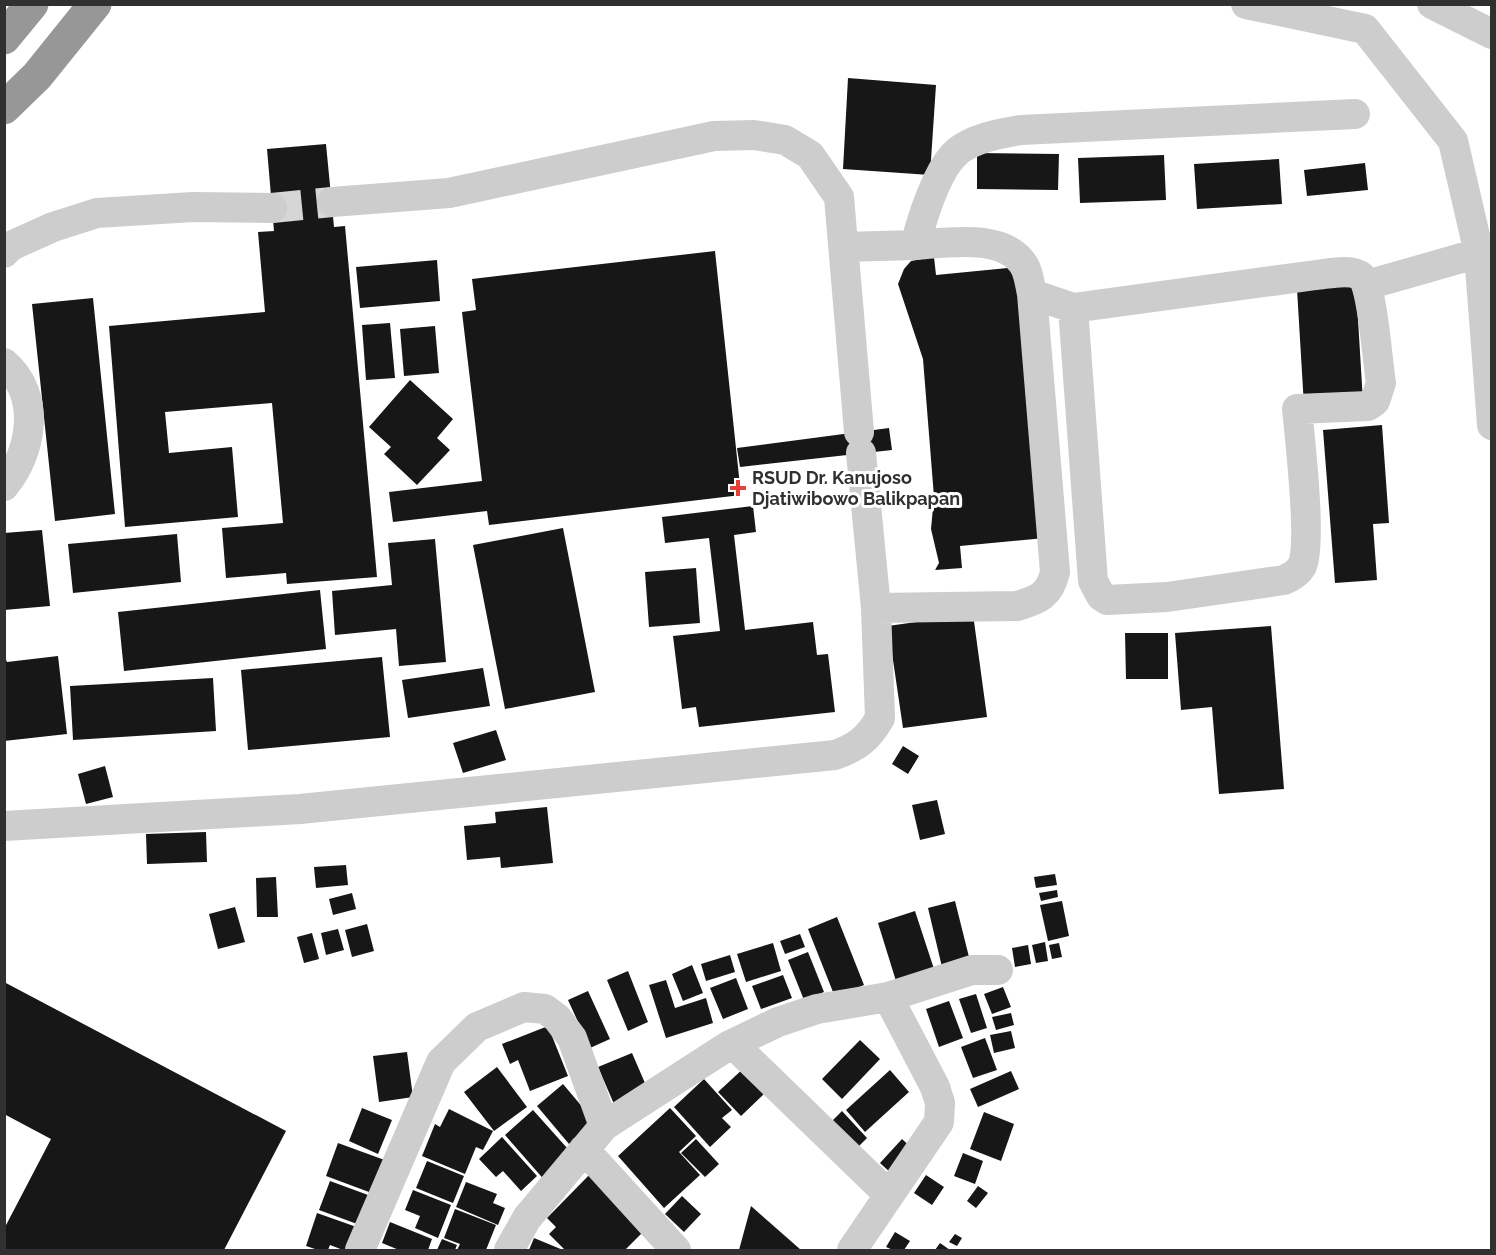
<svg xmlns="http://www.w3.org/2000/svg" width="1496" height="1255" viewBox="0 0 1496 1255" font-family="Raleway,sans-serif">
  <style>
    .building { fill: #171717 }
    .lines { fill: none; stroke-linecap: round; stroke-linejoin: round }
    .minor-tunnel { stroke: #d6d6d6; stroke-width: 30; stroke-dasharray: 30 15; stroke-linecap: butt }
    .minor { stroke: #cdcdcd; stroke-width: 30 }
    .highway { stroke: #979797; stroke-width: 33 }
    .poi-dot { fill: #e24237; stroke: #fff; stroke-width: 2 }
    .labels { text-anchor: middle; stroke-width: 6; stroke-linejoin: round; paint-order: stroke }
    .poi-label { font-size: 18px; font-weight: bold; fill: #303030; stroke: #fff; text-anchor: start }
  </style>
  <rect width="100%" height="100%" fill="#fff"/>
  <path class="building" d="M 848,78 L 936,85 L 930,175 L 843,169 Z
    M 326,144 L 334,227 L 345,226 L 377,577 L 287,584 L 286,573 L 226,578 L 222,528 L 283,523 L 272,403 L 165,412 L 169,453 L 232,447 L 238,517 L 125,527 L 109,326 L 265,312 L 258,232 L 274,231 L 267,149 Z
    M 977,153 L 1059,154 L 1058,190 L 977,189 Z
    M 1164,155 L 1166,200 L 1080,203 L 1078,158 Z
    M 1279,159 L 1282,204 L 1197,209 L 1194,164 Z
    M 1365,163 L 1368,190 L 1307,196 L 1304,170 Z
    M 715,251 L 741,495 L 489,525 L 487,511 L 393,522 L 389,492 L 482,481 L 462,312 L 476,310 L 472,279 Z
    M 934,257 L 936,275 L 1019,267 L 1045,538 L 960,546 L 962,568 L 935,570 L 939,563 L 931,529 L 934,497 L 923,359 L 898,284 L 904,269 L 911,261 Z
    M 437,260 L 440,301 L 360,308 L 356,267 Z
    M 1356,286 L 1363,402 L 1304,406 L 1297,289 Z
    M 93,298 L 115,514 L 55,521 L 32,304 Z
    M 390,323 L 395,378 L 366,380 L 362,325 Z
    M 435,326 L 439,373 L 404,376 L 400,329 Z
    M 410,380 L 453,419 L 437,438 L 450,450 L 417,485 L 384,454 L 391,447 L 369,427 Z
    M 1382,425 L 1389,523 L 1373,524 L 1377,580 L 1335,583 L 1323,430 Z
    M 889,428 L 892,450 L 740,467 L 737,448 Z
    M 753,506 L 756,532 L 734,535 L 745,630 L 813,622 L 817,655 L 828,654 L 835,712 L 699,727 L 696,707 L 682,709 L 673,636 L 720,631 L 709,538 L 665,543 L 662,517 Z
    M 563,528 L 595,692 L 505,709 L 473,545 Z
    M 42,530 L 50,606 L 4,610 L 4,533 Z
    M 177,534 L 181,582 L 73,593 L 68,544 Z
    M 435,539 L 446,662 L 399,666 L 396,629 L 335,635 L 332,591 L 392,585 L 388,543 Z
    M 696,568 L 700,623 L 649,627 L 645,572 Z
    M 320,590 L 326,649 L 124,671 L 118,612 Z
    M 973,614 L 987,717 L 903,728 L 888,626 Z
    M 1271,626 L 1284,789 L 1219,794 L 1212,707 L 1181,710 L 1175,633 Z
    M 1125,633 L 1168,633 L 1168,679 L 1126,679 Z
    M 4,655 L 7,662 L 58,656 L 67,734 L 4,741 Z
    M 382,657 L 390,737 L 248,750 L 241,670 Z
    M 483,668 L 490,706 L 408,718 L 402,680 Z
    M 213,678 L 216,731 L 73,740 L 70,686 Z
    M 496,730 L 506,760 L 463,773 L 453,743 Z
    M 903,746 L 919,756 L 908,774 L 892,764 Z
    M 105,766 L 113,797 L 86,804 L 78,774 Z
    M 937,800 L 945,834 L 920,840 L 912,805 Z
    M 547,807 L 553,863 L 501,868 L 500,857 L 467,860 L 464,826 L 496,823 L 495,812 Z
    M 206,832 L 207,862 L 147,864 L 146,834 Z
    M 346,865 L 348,885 L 316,888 L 314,867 Z
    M 1055,874 L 1057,885 L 1036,888 L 1034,877 Z
    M 276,877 L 278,917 L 257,917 L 256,878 Z
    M 1057,890 L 1058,897 L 1041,901 L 1039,893 Z
    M 352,893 L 356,909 L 333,915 L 329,899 Z
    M 955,901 L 970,961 L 942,967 L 928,908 Z
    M 1062,901 L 1069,936 L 1048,941 L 1040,905 Z
    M 235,907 L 245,942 L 218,949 L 209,914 Z
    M 915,911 L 934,969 L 896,981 L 878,923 Z
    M 837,917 L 864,985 L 835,997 L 808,929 Z
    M 367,924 L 374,951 L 352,957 L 345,930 Z
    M 338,929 L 344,950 L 326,955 L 321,933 Z
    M 312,933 L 319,959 L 304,963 L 297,937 Z
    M 800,934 L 805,947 L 785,954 L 780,941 Z
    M 1045,942 L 1048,961 L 1036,963 L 1032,945 Z
    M 773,943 L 781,971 L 746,982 L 737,954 Z
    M 1059,943 L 1062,957 L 1052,959 L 1049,945 Z
    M 1028,945 L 1031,964 L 1015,967 L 1012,948 Z
    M 808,952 L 824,992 L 804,1000 L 788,960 Z
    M 730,955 L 735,972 L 706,981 L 701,964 Z
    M 692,965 L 703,993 L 683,1001 L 672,974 Z
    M 628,971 L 648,1022 L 628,1031 L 607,980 Z
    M 783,975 L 792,998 L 761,1009 L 752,986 Z
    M 736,978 L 748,1009 L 723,1019 L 710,988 Z
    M 666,980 L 675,1008 L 706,998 L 713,1023 L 666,1038 L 649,985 Z
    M 4,982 L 286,1131 L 224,1250 L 4,1250 L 4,1229 L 51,1139 L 4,1114 Z
    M 1003,987 L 1011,1007 L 992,1014 L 984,994 Z
    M 588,991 L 610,1039 L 590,1048 L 568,1000 Z
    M 976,994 L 987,1028 L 971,1033 L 959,999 Z
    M 949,1001 L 963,1038 L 939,1047 L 926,1009 Z
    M 1011,1013 L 1014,1025 L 996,1030 L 992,1017 Z
    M 548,1026 L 568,1076 L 530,1091 L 518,1060 L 510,1064 L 502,1044 Z
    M 1011,1031 L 1015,1048 L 994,1053 L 990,1035 Z
    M 985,1038 L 997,1070 L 973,1078 L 961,1047 Z
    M 860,1040 L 880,1059 L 842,1099 L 822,1079 Z
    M 407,1052 L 413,1097 L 379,1102 L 373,1056 Z
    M 632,1053 L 648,1090 L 614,1104 L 598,1067 Z
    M 497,1067 L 527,1107 L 494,1131 L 464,1092 Z
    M 745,1067 L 767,1091 L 741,1116 L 718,1092 Z
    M 890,1070 L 909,1092 L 865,1132 L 846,1110 Z
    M 1011,1071 L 1019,1089 L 978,1107 L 970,1089 Z
    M 704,1079 L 732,1110 L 722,1118 L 731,1127 L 710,1147 L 674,1107 Z
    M 563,1084 L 595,1122 L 569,1144 L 537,1106 Z
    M 362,1108 L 392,1120 L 378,1154 L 349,1141 Z
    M 670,1108 L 696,1136 L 679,1152 L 700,1175 L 664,1208 L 618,1156 Z
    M 449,1109 L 493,1131 L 483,1150 L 476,1147 L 465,1174 L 422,1156 L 435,1124 L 440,1127 Z
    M 533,1110 L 576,1158 L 547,1183 L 505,1135 Z
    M 842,1111 L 867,1138 L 856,1149 L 831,1122 Z
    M 984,1112 L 1014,1124 L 1001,1161 L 970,1149 Z
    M 502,1137 L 537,1176 L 521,1191 L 503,1171 L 496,1177 L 479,1159 Z
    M 696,1139 L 719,1164 L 705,1177 L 681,1153 Z
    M 902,1139 L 914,1150 L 892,1174 L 880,1163 Z
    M 338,1143 L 390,1162 L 377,1195 L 326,1176 Z
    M 963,1153 L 983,1161 L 975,1184 L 954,1176 Z
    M 427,1161 L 464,1176 L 453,1203 L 416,1188 Z
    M 594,1170 L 649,1226 L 625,1250 L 565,1250 L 549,1234 L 556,1227 L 547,1218 Z
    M 926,1175 L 944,1187 L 932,1205 L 914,1193 Z
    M 330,1181 L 379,1199 L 368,1228 L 319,1210 Z
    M 466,1182 L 497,1194 L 493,1203 L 505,1208 L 498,1225 L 456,1207 Z
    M 978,1186 L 988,1193 L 976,1208 L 967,1201 Z
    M 413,1190 L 451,1205 L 438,1238 L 415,1228 L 420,1216 L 405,1210 Z
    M 682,1196 L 701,1214 L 684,1232 L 665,1214 Z
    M 751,1206 L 801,1250 L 739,1250 Z
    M 455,1209 L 496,1225 L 486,1250 L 457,1250 L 460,1244 L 444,1238 Z
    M 317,1213 L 365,1230 L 358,1250 L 343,1250 L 330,1245 L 328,1250 L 318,1250 L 306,1246 Z
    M 390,1222 L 432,1239 L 428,1250 L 399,1250 L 382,1243 Z
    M 895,1232 L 910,1241 L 904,1250 L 893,1250 L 886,1247 Z
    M 955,1234 L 962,1238 L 957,1246 L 949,1242 Z
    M 534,1238 L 563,1250 L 529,1250 Z
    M 442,1239 L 457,1245 L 455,1250 L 437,1250 Z
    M 940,1243 L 950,1250 L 935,1250 Z"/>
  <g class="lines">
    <path class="minor-tunnel" d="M 272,208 L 332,202"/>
    <path class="minor" d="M 1246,4 L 1365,29 L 1453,141 L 1479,253 L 1492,252
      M 1432,4 L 1492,34
      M 332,202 L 449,193 L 714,136 L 754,135 L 785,140 L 810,155 L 839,197 L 859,432
      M 844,247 L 915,245 C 922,219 937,168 958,151 C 976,137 1000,134 1021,130 L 1355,114
      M 4,253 L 11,246 L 53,227 L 97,213 L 193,207 L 272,208
      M 1367,285 L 1479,253 L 1492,425
      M 1032,294 L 1073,308 L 1316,275 C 1328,274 1351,268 1362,277 C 1372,285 1378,366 1381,383 L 1375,401 L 1368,406 L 1297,409 C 1300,438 1312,545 1302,566 C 1298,573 1291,577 1284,580 L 1167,597 L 1107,600 L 1101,596 L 1093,581 L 1073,308
      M 4,363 C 42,395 32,453 4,486
      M 876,608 L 1017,606 C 1038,600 1050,595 1055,572 L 1032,294 C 1030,285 1029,275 1025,267 C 1006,232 946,243 915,245
      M 4,826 L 300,809 L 835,755 C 857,747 868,739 880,718 L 876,608 L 861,453
      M 888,997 L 972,970 L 998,970
      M 733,1044 L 889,1195
      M 584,1149 L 676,1250
      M 360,1250 L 441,1062 L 477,1027 L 524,1007 L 545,1009 L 557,1018 L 572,1038 L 604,1126
      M 509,1250 L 527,1218 L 604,1126 L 728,1046 L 778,1022 L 817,1009 L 888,997 L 935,1087 L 940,1103 L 939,1122 L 852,1250"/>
    <path class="highway" d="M 4,38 L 32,4
      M 4,108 L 37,76 L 95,4"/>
  </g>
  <path class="poi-dot" d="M735 479h6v6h6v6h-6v6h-6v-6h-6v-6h6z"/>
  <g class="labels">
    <g class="poi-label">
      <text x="752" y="484">RSUD Dr. Kanujoso<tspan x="752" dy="21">Djatiwibowo Balikpapan</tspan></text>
    </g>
  </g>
  <rect width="1496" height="1255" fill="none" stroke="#303030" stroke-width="12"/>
</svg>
